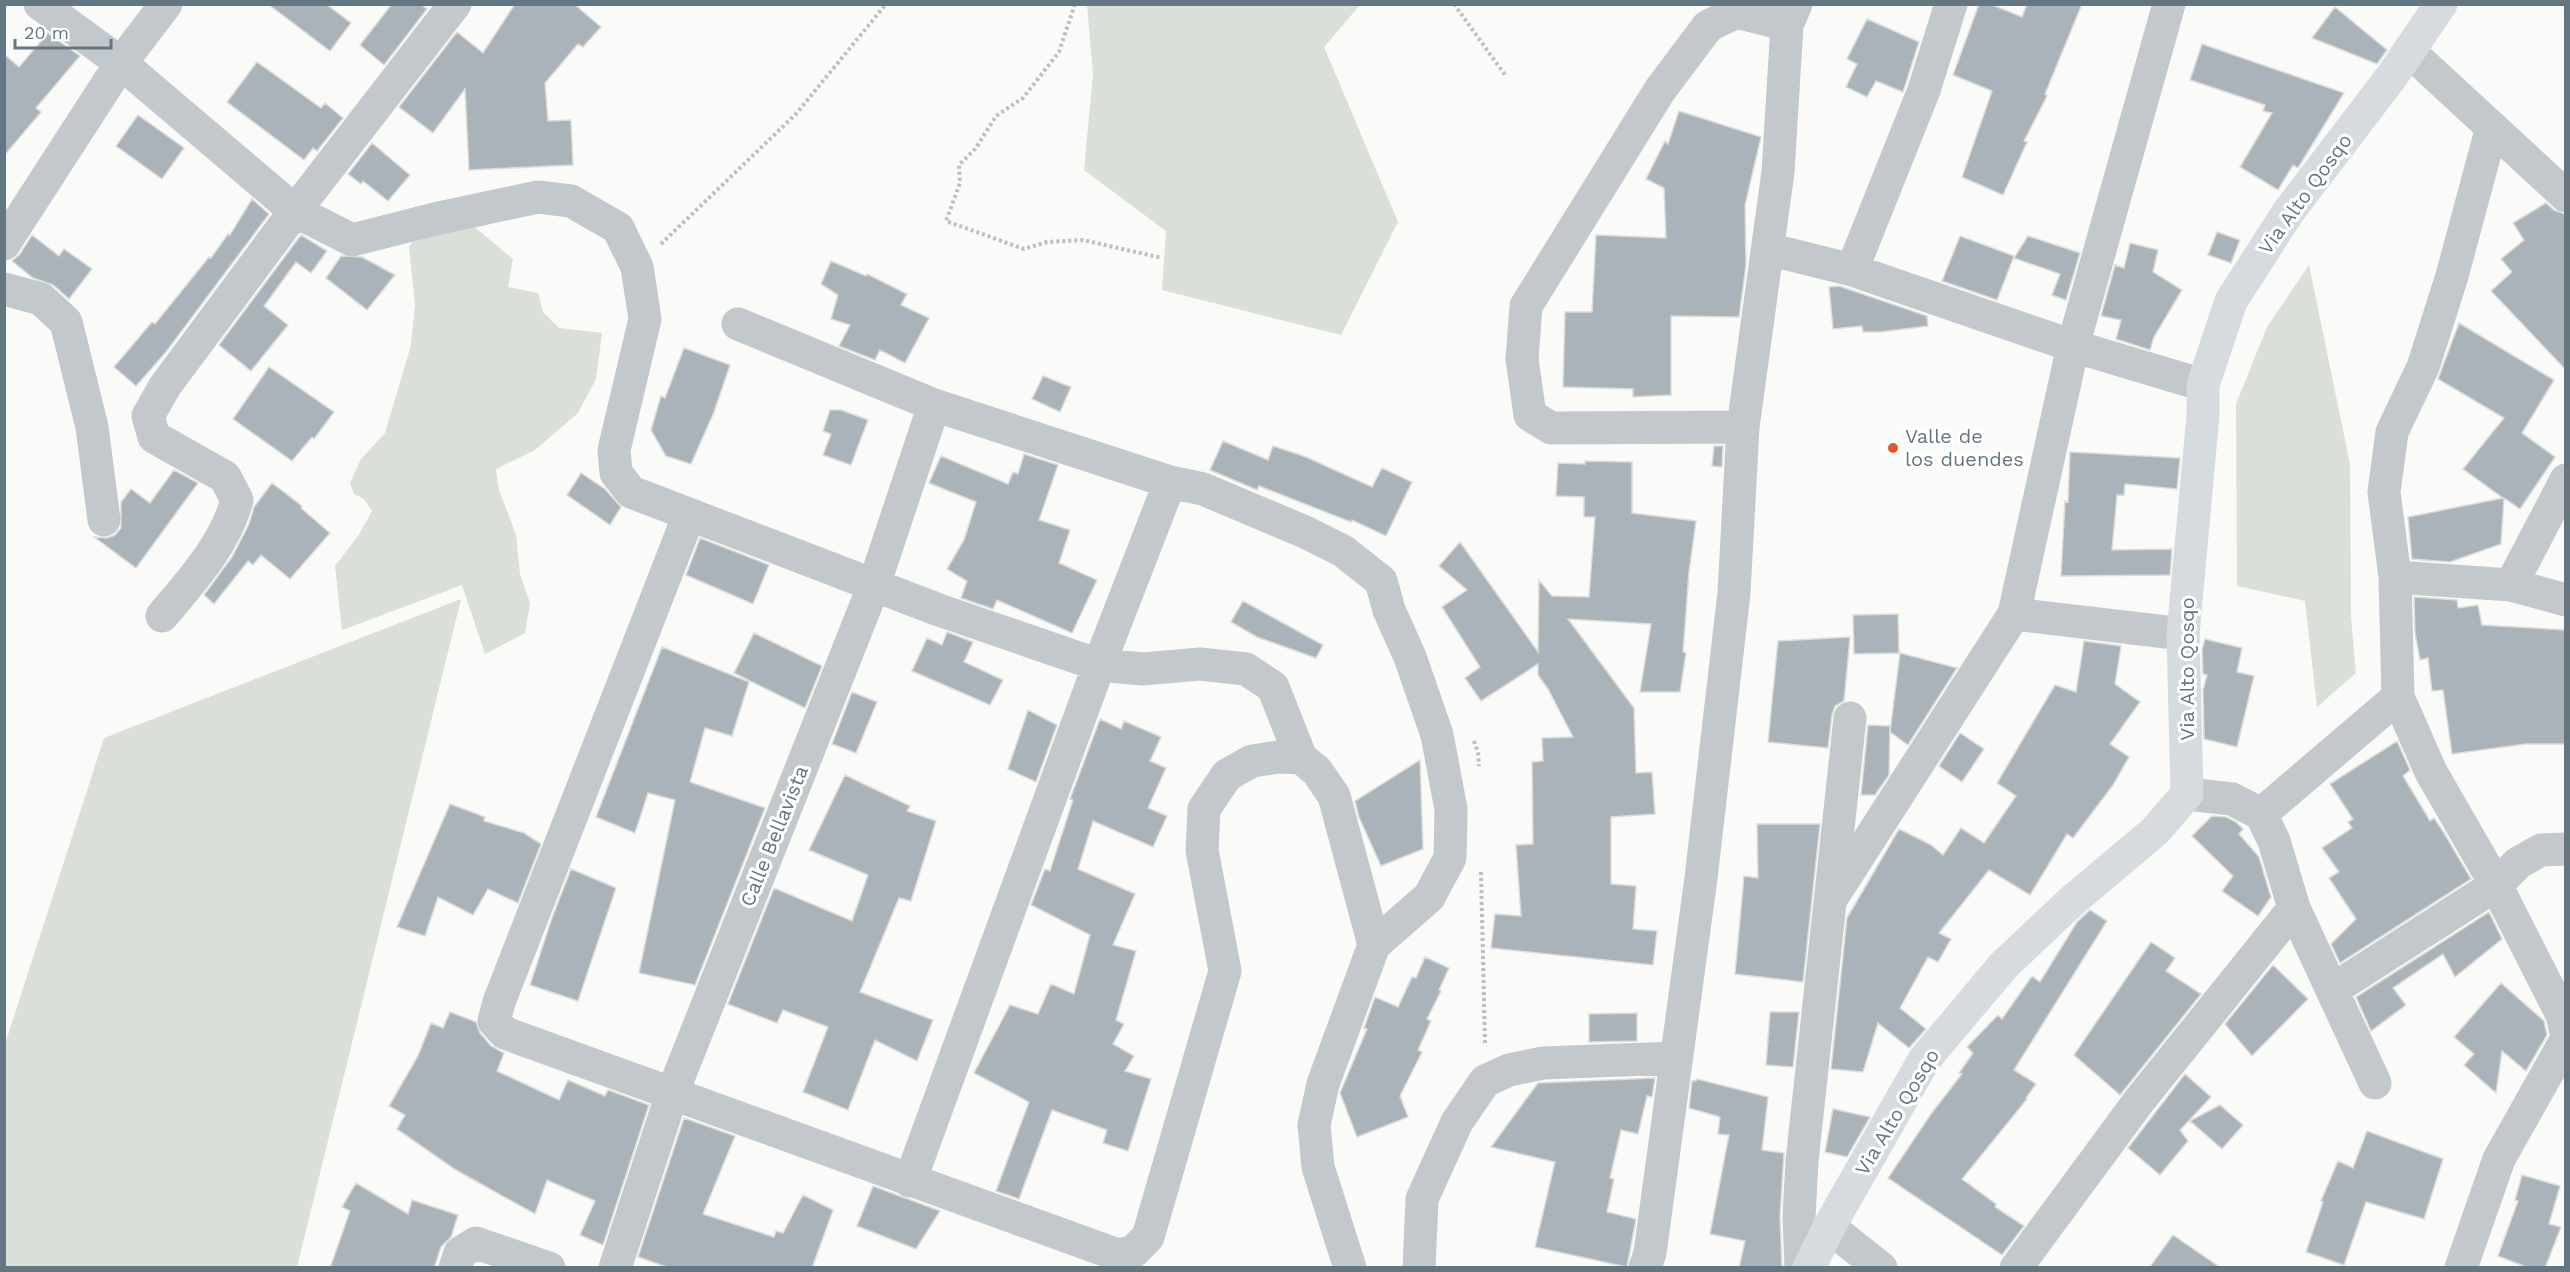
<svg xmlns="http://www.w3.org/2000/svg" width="2570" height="1272" viewBox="0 0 2570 1272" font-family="'Work Sans',sans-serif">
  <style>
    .green { fill: #dadfd7 }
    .building { fill: #aab3b9; stroke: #dcdcda; stroke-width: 1.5 }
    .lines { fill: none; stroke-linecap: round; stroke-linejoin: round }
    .path { stroke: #bbbfc2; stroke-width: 4; stroke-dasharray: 3 3; stroke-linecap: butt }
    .street { stroke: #c3c8cc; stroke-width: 33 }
    .secondary { stroke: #d6dbdf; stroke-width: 33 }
    .poi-dot { fill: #e4572e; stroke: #fff; stroke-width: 2 }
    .labels { text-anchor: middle; stroke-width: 6; stroke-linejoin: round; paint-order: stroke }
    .street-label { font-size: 20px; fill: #657683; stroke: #fff }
    .poi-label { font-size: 20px; fill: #657683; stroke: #fff; text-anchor: start }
  </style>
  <rect width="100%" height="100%" fill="#fafaf8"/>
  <path class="green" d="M 1087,5 L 1360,5 L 1324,47 L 1398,222 L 1341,335 L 1162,290 L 1166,231 L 1084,170 L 1093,74 Z
    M 472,225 L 513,259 L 508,287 L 538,293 L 543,312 L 559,328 L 602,333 L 596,379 L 578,413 L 535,450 L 496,469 L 499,490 L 516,535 L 520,574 L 530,603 L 525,633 L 485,654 L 462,585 L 342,630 L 335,566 L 358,536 L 372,511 L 364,499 L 354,494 L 350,483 L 361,459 L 385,433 L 411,345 L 415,305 L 409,247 L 420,232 Z
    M 2309,265 L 2350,464 L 2351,617 L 2356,673 L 2317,707 L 2305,601 L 2237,586 L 2236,404 L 2267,327 Z
    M 461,599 L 297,1267 L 5,1267 L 6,1041 L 104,738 Z"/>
  <path class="building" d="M 268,4 L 326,4 L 351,23 L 330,51 Z
    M 392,4 L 420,4 L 427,9 L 384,65 L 360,45 Z
    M 515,4 L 574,4 L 601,27 L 583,47 L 578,44 L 545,83 L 548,121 L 571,120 L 573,165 L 469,170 L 465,89 L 433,133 L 399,107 L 457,32 L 483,53 Z
    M 1979,4 L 1990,4 L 2022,17 L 2027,4 L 2082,4 L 2045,94 L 2047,96 L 2024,141 L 2027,142 L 2003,195 L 1962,177 L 1992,91 L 1953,75 Z
    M 2335,7 L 2387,50 L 2377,64 L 2312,38 Z
    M 1867,19 L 1919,42 L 1903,92 L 1876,81 L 1867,97 L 1846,87 L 1857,64 L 1847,59 Z
    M 48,33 L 80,56 L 36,108 L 41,112 L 4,156 L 4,54 L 19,67 Z
    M 2202,44 L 2344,93 L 2298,168 L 2293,165 L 2278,190 L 2240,167 L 2272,113 L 2263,111 L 2265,105 L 2190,80 Z
    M 257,62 L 321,108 L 325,103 L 343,118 L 317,151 L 313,148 L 304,160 L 227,102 Z
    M 1679,111 L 1761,137 L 1745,205 L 1746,265 L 1739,317 L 1671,316 L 1671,395 L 1633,397 L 1633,389 L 1563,387 L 1565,312 L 1592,312 L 1596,235 L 1666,238 L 1664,188 L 1646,179 L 1665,141 L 1668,144 Z
    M 138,115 L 184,148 L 162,179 L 116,146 Z
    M 372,143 L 410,175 L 388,201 L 363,181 L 361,184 L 348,174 Z
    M 252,199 L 269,214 L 166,352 L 136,386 L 114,367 L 152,322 L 155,324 L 209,257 L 211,258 L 228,234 L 230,235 Z
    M 2546,203 L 2554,210 L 2565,214 L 2565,369 L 2491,291 L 2512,272 L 2501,259 L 2524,240 L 2513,223 Z
    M 2217,232 L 2240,240 L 2231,263 L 2208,255 Z
    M 32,235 L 59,256 L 64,249 L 92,269 L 69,299 L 53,285 L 33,278 L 12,261 L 20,254 Z
    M 301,235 L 327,251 L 311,273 L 296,262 L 264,306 L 288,325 L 251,371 L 219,345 Z
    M 1960,236 L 2014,256 L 1997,300 L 1942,281 Z
    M 2028,236 L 2080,253 L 2066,300 L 2052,295 L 2060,274 L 2014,258 Z
    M 2130,243 L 2158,250 L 2153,272 L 2182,290 L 2154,337 L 2150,350 L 2116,339 L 2121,320 L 2101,316 L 2115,265 L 2124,268 Z
    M 341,256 L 362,257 L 395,275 L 367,310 L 326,278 Z
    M 831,261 L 866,276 L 867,274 L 907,294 L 901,305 L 929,318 L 905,363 L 880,350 L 875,360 L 839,346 L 850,325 L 831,319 L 838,295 L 821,284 Z
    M 1839,286 L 1927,316 L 1928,326 L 1880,332 L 1863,332 L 1862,326 L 1833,329 L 1829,287 Z
    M 2459,323 L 2554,380 L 2522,433 L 2555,457 L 2520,509 L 2504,498 L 2501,544 L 2450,562 L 2412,559 L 2408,517 L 2503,498 L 2463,469 L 2504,418 L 2438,379 Z
    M 684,348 L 730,365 L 714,412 L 691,464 L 666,456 L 651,430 L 661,396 L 665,398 Z
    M 269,367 L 334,412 L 314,439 L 312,437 L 292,461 L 233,419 Z
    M 1043,376 L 1071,387 L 1060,412 L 1032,399 Z
    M 830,410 L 841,410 L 868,420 L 851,465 L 823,455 L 831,434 L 823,431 Z
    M 1223,441 L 1268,460 L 1273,446 L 1306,457 L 1372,487 L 1382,468 L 1412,482 L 1386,536 L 1352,520 L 1351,522 L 1259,486 L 1257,490 L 1210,470 Z
    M 1714,446 L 1723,446 L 1722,467 L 1712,466 Z
    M 2070,452 L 2180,458 L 2177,489 L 2125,484 L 2124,495 L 2117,495 L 2112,550 L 2172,549 L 2170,575 L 2061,576 L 2065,501 L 2068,502 Z
    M 1024,454 L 1058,465 L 1039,520 L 1070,530 L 1059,563 L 1097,580 L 1072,633 L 997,600 L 993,609 L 961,598 L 967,581 L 947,569 L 964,540 L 976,502 L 929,483 L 941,456 L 1008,484 L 1013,472 L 1018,474 Z
    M 1585,461 L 1632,462 L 1632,513 L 1696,521 L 1689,572 L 1683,652 L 1686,653 L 1680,692 L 1640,692 L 1651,624 L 1568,619 L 1634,708 L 1636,773 L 1652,772 L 1655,814 L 1611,817 L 1611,884 L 1636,886 L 1633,929 L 1657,931 L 1653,965 L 1491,948 L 1495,914 L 1521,916 L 1516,845 L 1533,844 L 1532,762 L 1543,761 L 1542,738 L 1573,737 L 1548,689 L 1538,675 L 1538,664 L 1481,701 L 1465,678 L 1480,667 L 1442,607 L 1467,590 L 1439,566 L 1460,542 L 1538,652 L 1539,580 L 1552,596 L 1589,597 L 1595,517 L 1584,517 L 1584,497 L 1556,496 L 1558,463 L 1585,464 Z
    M 174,470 L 198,483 L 136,568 L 94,537 L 107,538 L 115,535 L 121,528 L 121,502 L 131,489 L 150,503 Z
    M 581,473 L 605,489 L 621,507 L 610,525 L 567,495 Z
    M 272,483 L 302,506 L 301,508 L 330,533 L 290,579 L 261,555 L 253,565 L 248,561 L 214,604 L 204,595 L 232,557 L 249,524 L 254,507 Z
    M 700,538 L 769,565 L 753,604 L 686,575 Z
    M 2414,597 L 2457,600 L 2458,608 L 2478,605 L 2482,625 L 2565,630 L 2565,744 L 2526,744 L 2452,754 L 2443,690 L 2432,691 L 2428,658 L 2420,660 L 2415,633 Z
    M 1243,601 L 1323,645 L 1316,658 L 1257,637 L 1231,622 Z
    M 1898,614 L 1899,653 L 1854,654 L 1853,615 Z
    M 947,632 L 973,642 L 964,662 L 1003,680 L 990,705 L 912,671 L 927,638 L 942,645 Z
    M 754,633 L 822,666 L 805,708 L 734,673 Z
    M 1850,637 L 1844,701 L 1835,706 L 1832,715 L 1828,748 L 1768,742 L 1778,641 Z
    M 2205,639 L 2242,648 L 2237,672 L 2254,676 L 2237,747 L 2204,739 L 2203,690 L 2207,675 L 2203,674 L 2202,650 Z
    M 2084,641 L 2121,646 L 2115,684 L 2140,702 L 2110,744 L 2129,757 L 2113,785 L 2073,838 L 2067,834 L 2030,895 L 1989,870 L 1939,933 L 1951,939 L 1938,962 L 1928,957 L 1900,1008 L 1926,1029 L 1909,1048 L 1878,1023 L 1863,1072 L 1831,1069 L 1847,918 L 1899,829 L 1931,845 L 1943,855 L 1961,828 L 1984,843 L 2016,796 L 1997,783 L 2055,685 L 2076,692 Z
    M 662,647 L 749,682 L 732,736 L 705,728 L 690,782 L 765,808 L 695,985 L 639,973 L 675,800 L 648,793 L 635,833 L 596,817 Z
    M 1900,653 L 1957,668 L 1908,745 L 1890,732 Z
    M 852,692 L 877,702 L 856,753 L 832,744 Z
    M 1028,710 L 1057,725 L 1036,782 L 1008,769 Z
    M 1100,719 L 1121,729 L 1124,721 L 1161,737 L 1150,761 L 1166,768 L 1148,808 L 1167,816 L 1153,847 L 1093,821 L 1078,869 L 1135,894 L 1113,945 L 1136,951 L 1116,1020 L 1124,1024 L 1113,1044 L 1134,1056 L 1125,1071 L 1151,1079 L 1128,1151 L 1103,1143 L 1107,1130 L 1052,1110 L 1019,1199 L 996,1191 L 1029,1102 L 974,1073 L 1010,1005 L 1038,1014 L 1051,984 L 1074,994 L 1090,935 L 1031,905 L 1045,869 L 1050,871 L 1073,800 L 1070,799 Z
    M 1868,725 L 1890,726 L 1889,775 L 1875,795 L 1861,795 Z
    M 1960,733 L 1984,749 L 1962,782 L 1939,766 Z
    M 2397,741 L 2410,770 L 2403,776 L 2430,821 L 2434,818 L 2444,833 L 2471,879 L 2340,963 L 2331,944 L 2356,919 L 2329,878 L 2339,872 L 2322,848 L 2352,828 L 2348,822 L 2353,819 L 2330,784 Z
    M 1420,760 L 1423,849 L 1381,866 L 1359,817 L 1355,801 Z
    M 845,775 L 910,806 L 907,811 L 936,821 L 911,901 L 899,898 L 860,992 L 933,1020 L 917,1061 L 875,1040 L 848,1110 L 803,1092 L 828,1027 L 783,1010 L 777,1023 L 728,1004 L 774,888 L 852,921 L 868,875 L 809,850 Z
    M 450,804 L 485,817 L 484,821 L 524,833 L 541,844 L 518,903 L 488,889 L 473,915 L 438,897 L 425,936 L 397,927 Z
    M 2212,816 L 2226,817 L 2236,822 L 2243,829 L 2239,834 L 2259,857 L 2271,897 L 2258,916 L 2222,891 L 2233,876 L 2192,836 Z
    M 1757,824 L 1820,824 L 1803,982 L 1735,974 L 1744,876 L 1758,878 Z
    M 571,869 L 616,888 L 578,1001 L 530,985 L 552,918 Z
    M 2090,910 L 2107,921 L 2014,1070 L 2036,1084 L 2026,1098 L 2027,1099 L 1962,1179 L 1996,1204 L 1995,1207 L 2024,1226 L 2002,1255 L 1888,1178 L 1931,1114 L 1962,1074 L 1959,1073 L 1973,1053 L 1967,1047 L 1998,1015 L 2002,1019 L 2032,976 L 2040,982 L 2077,922 Z
    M 2489,912 L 2502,939 L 2455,977 L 2443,954 L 2393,988 L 2406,1005 L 2371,1031 L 2356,997 Z
    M 2151,942 L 2175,958 L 2166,971 L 2201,994 L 2120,1095 L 2074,1055 Z
    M 1425,957 L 1449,968 L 1439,990 L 1441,991 L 1427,1019 L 1431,1021 L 1418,1050 L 1422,1052 L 1400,1096 L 1408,1117 L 1357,1137 L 1340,1093 L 1367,1029 L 1364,1028 L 1375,997 L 1398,1007 L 1412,977 L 1416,978 Z
    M 2273,965 L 2308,999 L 2252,1056 L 2225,1024 Z
    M 2501,983 L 2544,1021 L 2547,1035 L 2526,1071 L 2502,1051 L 2496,1093 L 2464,1065 L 2474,1054 L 2454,1037 Z
    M 450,1012 L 476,1022 L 480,1033 L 491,1046 L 504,1053 L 497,1071 L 559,1100 L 568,1080 L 605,1096 L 608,1090 L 649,1105 L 603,1245 L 580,1235 L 595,1201 L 547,1180 L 535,1214 L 456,1170 L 397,1129 L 405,1115 L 389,1106 L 418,1056 L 431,1023 L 443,1028 Z
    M 1770,1012 L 1799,1012 L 1793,1067 L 1766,1065 Z
    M 1637,1013 L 1637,1041 L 1589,1042 L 1589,1014 Z
    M 2185,1074 L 2211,1097 L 2180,1130 L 2188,1141 L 2160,1175 L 2128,1148 Z
    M 1655,1078 L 1652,1097 L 1647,1096 L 1638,1134 L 1621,1130 L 1610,1178 L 1614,1179 L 1607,1212 L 1636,1219 L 1627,1267 L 1535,1247 L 1555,1162 L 1491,1147 L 1538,1083 Z
    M 1697,1079 L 1768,1097 L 1762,1150 L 1784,1153 L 1780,1216 L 1782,1268 L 1739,1268 L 1745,1241 L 1710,1234 L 1729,1135 L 1718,1134 L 1720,1117 L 1689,1108 L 1692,1081 L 1696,1081 Z
    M 2220,1105 L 2243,1125 L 2222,1149 L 2190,1121 Z
    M 1833,1109 L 1870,1117 L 1847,1157 L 1825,1152 Z
    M 684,1118 L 735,1136 L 703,1214 L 774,1237 L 776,1231 L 783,1233 L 803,1195 L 833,1210 L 812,1268 L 670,1268 L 638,1257 Z
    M 2367,1131 L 2443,1159 L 2424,1219 L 2366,1202 L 2344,1265 L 2306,1252 L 2323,1202 L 2321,1201 L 2338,1161 L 2353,1168 Z
    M 2522,1175 L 2560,1186 L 2549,1224 L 2561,1227 L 2545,1268 L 2529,1268 L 2498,1256 L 2518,1201 L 2515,1200 Z
    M 356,1183 L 408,1214 L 412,1200 L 458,1215 L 451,1237 L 441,1247 L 434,1268 L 330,1268 L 350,1211 L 342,1207 Z
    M 873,1186 L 940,1211 L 916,1249 L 857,1226 Z
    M 2173,1235 L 2221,1268 L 2149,1268 Z"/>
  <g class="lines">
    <path class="path" d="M 1075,4 L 1059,52 L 1023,98 L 996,116 L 976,148 L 959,165 L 960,183 L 946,221 L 1024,249 L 1047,242 L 1083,240 L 1162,258
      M 1454,4 L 1505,75
      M 661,244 L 796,114 L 886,4
      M 1474,741 L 1478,752 L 1479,766
      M 1481,872 L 1485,1044"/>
    <path class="street" d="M 40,4 L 121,63 L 295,211 L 352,240 L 435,219 L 538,197 L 571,201 L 618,228 L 637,267 L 645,319 L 614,450 L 616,473 L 631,492 L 939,610 L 1099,665 L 1143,669 L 1200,664 L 1246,669 L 1273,687 L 1301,758
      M 2409,51 L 2566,196
      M 2492,127 L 2452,276 L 2423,367 L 2392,432 L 2384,492 L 2395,577 L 2398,697 L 2431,772 L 2496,885 L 2562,1015 L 2566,1032
      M 4,244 L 121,63 L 166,4
      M 1768,249 L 1852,270 L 2073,346 L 2203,385
      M 1852,270 L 1924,90 L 1951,4
      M 4,289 L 41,299 L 66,322 L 92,427 L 104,520
      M 738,324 L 934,405 L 1170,482 L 1203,489 L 1305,532 L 1343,551 L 1381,581 L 1389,610 L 1410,657 L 1437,735 L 1451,809 L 1450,858 L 1429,897 L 1374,945
      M 1743,427 L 1551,428 L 1530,415 L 1522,359 L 1526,306 L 1660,90 L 1708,26 L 1737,12 L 1787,25
      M 689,515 L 499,1002 L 494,1021 L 505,1033 L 1118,1255 L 1133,1252 L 1148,1237 L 1225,971 L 1202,850 L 1204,809 L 1227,775 L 1252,761 L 1279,757 L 1301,758 L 1317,771 L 1334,796 L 1374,945 L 1323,1084 L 1314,1125 L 1318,1167 L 1350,1268
      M 2395,577 L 2511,585 L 2566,600
      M 2511,585 L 2566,480
      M 2014,614 L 2073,346 L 2169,4
      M 162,616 C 191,581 225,545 237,500 L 225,477 L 154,437 L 148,416 L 165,386 L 295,211 L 455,4
      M 2187,794 L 2232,799 L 2261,814 L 2274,841 L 2294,908 L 2375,1083
      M 2261,814 L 2398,697
      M 1833,896 L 2014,614 L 2183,634
      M 2332,990 L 2496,885 L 2518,863 L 2541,850 L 2566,849
      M 910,1181 L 1099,665 L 1170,482
      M 1829,1227 L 1881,1268
      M 455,1268 L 460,1253 L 476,1243 L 549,1268
      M 615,1268 L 672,1094 L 874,585 L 934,405
      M 1419,1268 L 1422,1199 L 1457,1122 L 1485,1081 L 1509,1070 L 1543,1063 L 1675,1058
      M 1645,1268 L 1650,1253 L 1701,878 L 1734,593 L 1743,427 L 1778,172 L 1787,25 L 1796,4
      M 1801,1268 L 1799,1217 L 1802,1161 L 1850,718
      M 2016,1268 L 2139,1101 L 2294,908
      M 2461,1268 L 2499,1159 L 2566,1040"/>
    <path class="secondary" d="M 1809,1268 L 1829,1227 L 1924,1060 L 2004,965 L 2072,901 L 2155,831 L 2187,794 L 2183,634 L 2203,415 L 2203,385 L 2231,301 L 2289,211 L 2392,76 L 2441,4"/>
  </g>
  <circle class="poi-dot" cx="1893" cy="448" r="6"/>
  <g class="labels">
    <g class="street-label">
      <text transform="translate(2305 194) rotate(-54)" y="7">Via Alto Qosqo</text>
      <text transform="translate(2187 669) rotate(-90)" y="7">Via Alto Qosqo</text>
      <text transform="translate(774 836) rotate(-68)" y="7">Calle Bellavista</text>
      <text transform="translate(1897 1112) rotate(-59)" y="7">Via Alto Qosqo</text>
    </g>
    <g class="poi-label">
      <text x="1905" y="443">Valle de<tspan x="1905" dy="23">los duendes</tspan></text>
    </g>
  </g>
  <rect width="2570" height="1272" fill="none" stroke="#657683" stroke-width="12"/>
  <path d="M15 39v9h96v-9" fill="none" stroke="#657683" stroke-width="3"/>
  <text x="24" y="39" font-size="18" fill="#657683" stroke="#ffffff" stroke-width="4.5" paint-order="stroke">20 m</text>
</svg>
